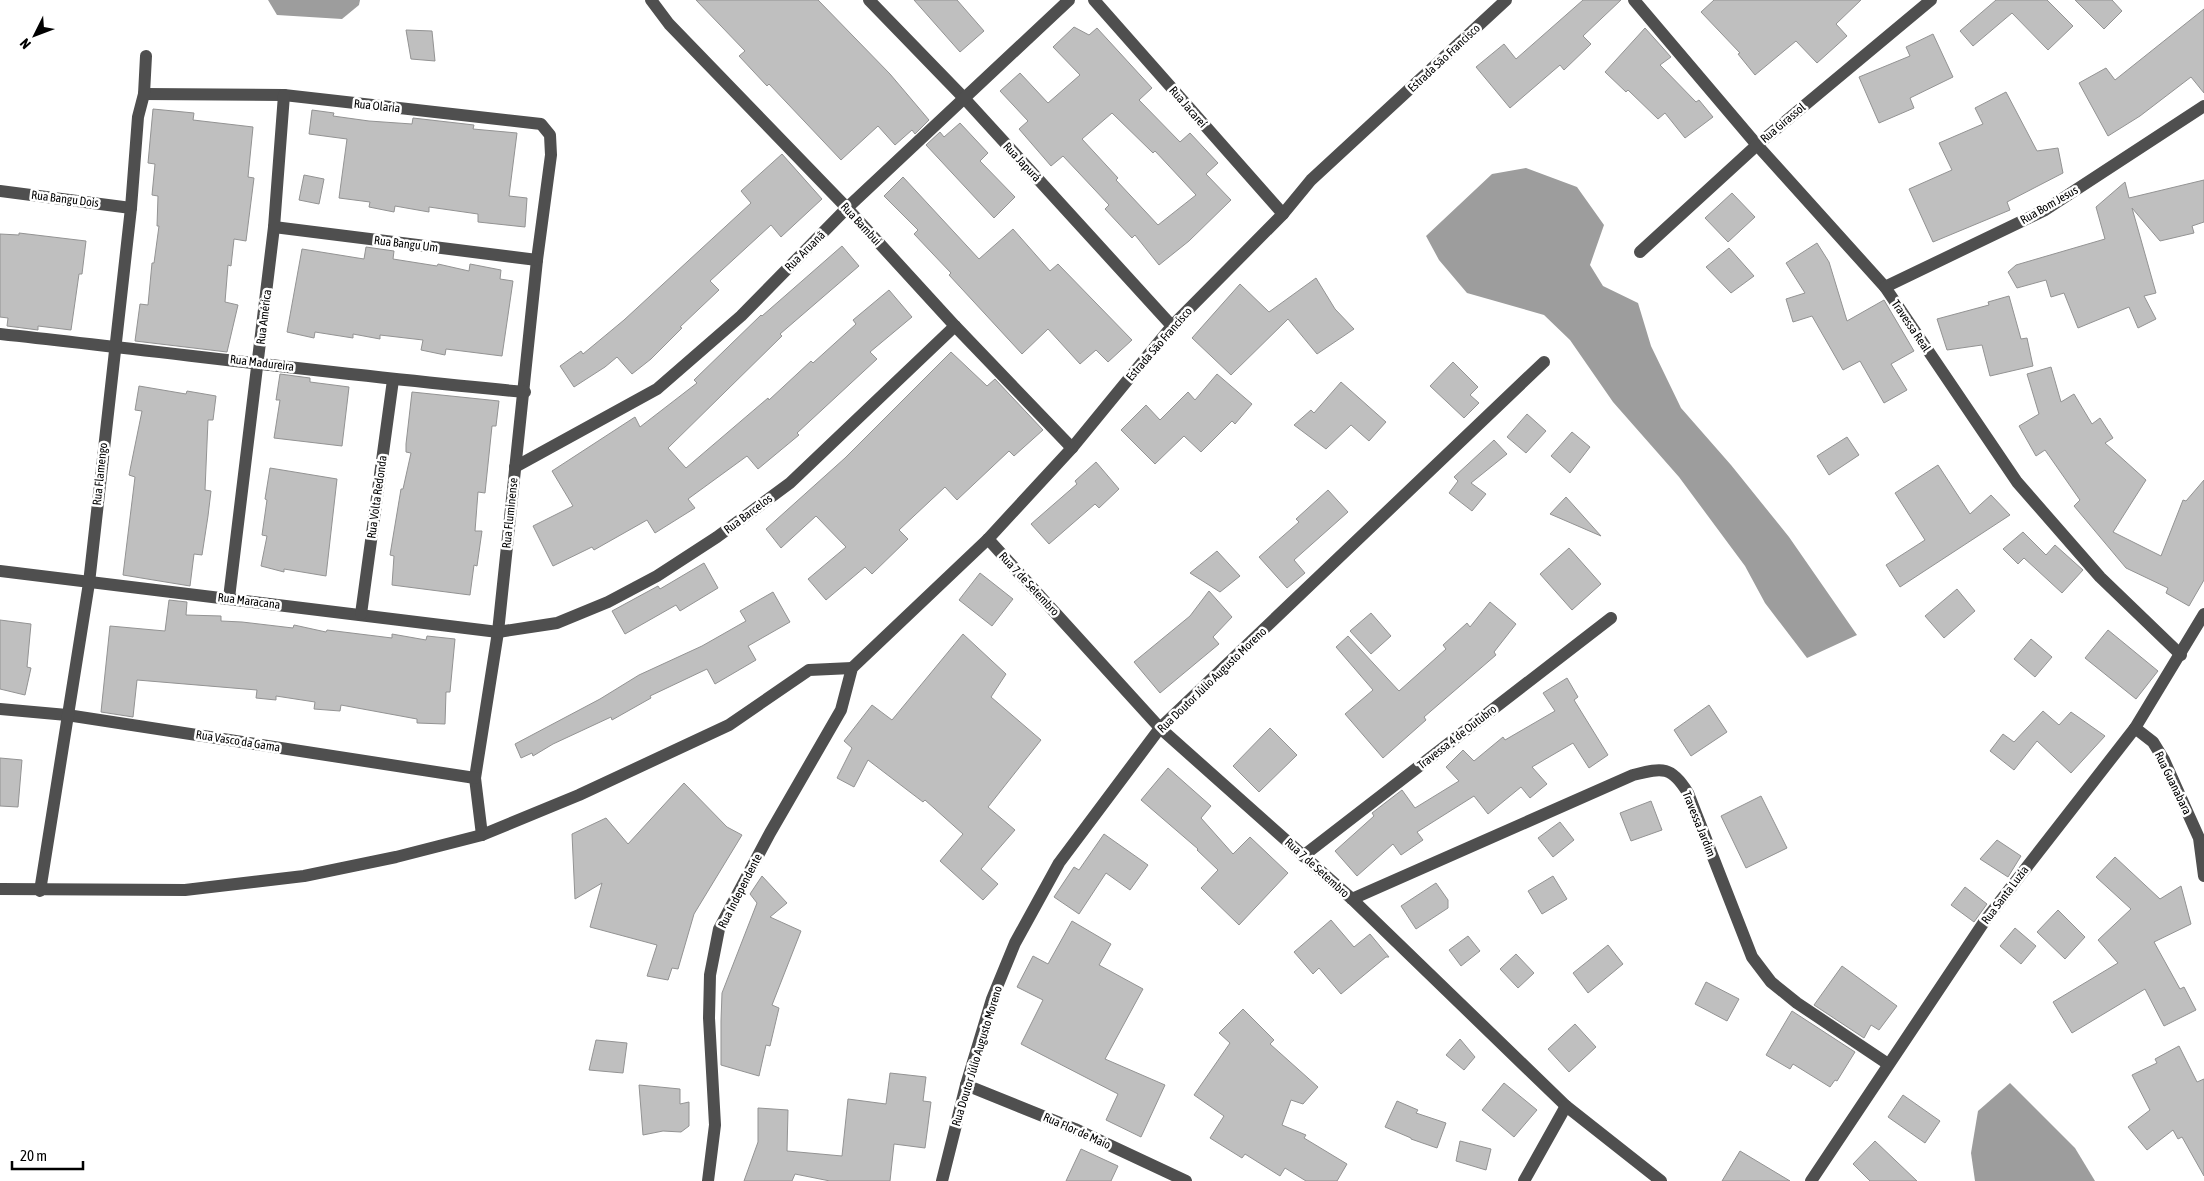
<svg xmlns="http://www.w3.org/2000/svg" width="2204" height="1181" font-family="'Asap Condensed',sans-serif">
<style>
.water{fill:#9d9d9d}
.building{fill:#bfbfbf;stroke:#939393;fill-rule:evenodd}
.lines{fill:none;stroke-linecap:round;stroke-linejoin:round}
.minor{stroke:#4f4f4f;stroke-width:12}
.labels{text-anchor:middle;dominant-baseline:central;stroke-width:5;stroke-linejoin:round;paint-order:stroke}
.street-label{font-size:12px;fill:#000;stroke:#fff}
</style>
<rect width="100%" height="100%" fill="#fff"/>
<g class="water">
<path d="M268,0h92l-1,5 -17,14 -65,-4z"/>
<path d="M1526,168l51,19 27,38 -14,40 13,21 35,17 13,43 30,62 50,57 58,72 68,98 -50,23 -42,-55 -20,-37 -66,-89 -66,-75 -43,-62 -26,-25 -77,-22 -28,-33 -13,-24 66,-62z"/>
<path d="M2010,1083l65,65 20,33h-120l-4,-28 7,-42z"/>
</g>
<g class="building">
<path d="M696,0h122l72,74 39,46 -14,14 -3,-4 -17,15 -17,-19 -37,34 -72,-76 -2,2 -28,-30 6,-5z"/>
<path d="M914,0h43l27,31 -24,21z"/>
<path d="M1583,0h38l-38,36 8,8 -27,26 -4,-5 -50,43 -34,-41 28,-23 12,15z"/>
<path d="M1714,0h147l-25,24 11,12 -30,27 -21,-22 -41,34 -17,-21 2,-1 -39,-41z"/>
<path d="M1996,0h51l26,26 -25,24 -36,-37 -39,33 -13,-15z"/>
<path d="M2075,0h37l10,11 -18,18z"/>
<path d="M2204,9v84l-13,-16 -51,39 -32,20 -29,-53 27,-15 9,12z"/>
<path d="M1074,27l15,8 8,-7 55,60 -13,12 41,42 10,-9 28,30 -12,11 25,26 -42,41 -30,24 -24,-30 -3,3 -27,-29 4,-4 -46,-49 -12,10 -32,-37 9,-8 -28,-30 20,-18 28,30 32,-28 -27,-28zM1112,113l41,40 2,-2 41,44 -38,30 -42,-45 2,-2 -36,-39z"/>
<path d="M1645,28l26,29 -11,8 36,37 3,-2 14,17 -28,21 -20,-25 -7,6 -30,-29 -2,2 -21,-20z"/>
<path d="M406,30l26,1 3,30 -24,-2z"/>
<path d="M1933,34l20,43 -43,21 4,10 -35,15 -20,-46 51,-21 -4,-9z"/>
<path d="M2006,92l31,59 21,-3 5,25 -56,29 3,8 -77,32 -24,-53 43,-19 -13,-27 44,-19 -8,-16z"/>
<path d="M153,109l41,4 -1,7 60,7 -5,50 6,1 -8,63 -12,-2 -3,27 -3,-1 -3,37 13,3 -11,47 -92,-11 5,-37 8,1 4,-42h2l5,-37h-2l1,-30 -6,-1 3,-31 -7,-1z"/>
<path d="M312,110l22,3 -1,3 36,5 43,3 1,-6 61,7 -1,4 44,4 -8,63 18,2 -2,29 -47,-5v-8l-49,-7v5l-34,-6 -1,6 -25,-5 1,-5 -31,-4 8,-59 -38,-5z"/>
<path d="M960,123l28,30 -8,8 35,36 -21,21 -68,-73 14,-13 4,5z"/>
<path d="M782,154l40,45 -41,38 -10,-12 -61,56 9,9 -39,37 2,1 -31,31 -19,15 -15,-17 -12,10 -31,20 -14,-21 21,-15 2,3 41,-34 127,-117 -10,-12z"/>
<path d="M304,175l20,4 -5,25 -20,-4z"/>
<path d="M903,177l76,82 34,-30 37,42 8,-7 74,76 -24,22 -12,-12 -16,14 -32,-35 -26,25 -73,-79 2,-2 -37,-39 4,-4 -34,-34z"/>
<path d="M2204,180v42l-12,4 2,7 -34,8 -28,-33 24,85 -12,3 12,23 -18,9 -9,-21 -51,21 -14,-35 -13,4 -5,-17 -29,8 -9,-16 8,-7 89,-26 -9,-32 29,-25 4,16z"/>
<path d="M1732,193l23,24 -27,25 -23,-24z"/>
<path d="M19,233l67,8 -4,33h-3l-8,56 -33,-4v4l-31,-4 1,-8 -8,-1v-83l19,1z"/>
<path d="M1817,243l12,19 18,59 37,-21 30,51 -23,13 16,26 -23,13 -24,-42 -17,9 -31,-54 -19,6 -7,-23 19,-6 -19,-30z"/>
<path d="M842,246l17,20 -79,68 2,2 -114,112 18,20 82,-70 1,2 42,-39 2,2 43,-39 -3,-4 36,-30 23,27 -42,35 7,7 -80,74 2,2 -41,34 -11,-13 -59,43 7,9 -40,25 -8,-13 -53,30 -2,-3 -39,19 -20,-40 40,-20 -21,-35 83,-54 5,10 57,-44 -3,-3 67,-65 1,1z"/>
<path d="M366,247l28,4 -1,8 44,7 1,-2 31,7 1,-7 31,6 -1,9 13,2 -11,75 -56,-7 -1,6 -24,-5 2,-10 -43,-5v4l-27,-5v4l-38,-6 -1,6 -27,-6 15,-83 62,10z"/>
<path d="M1729,248l25,28 -23,17 -25,-26z"/>
<path d="M1316,278l19,31 19,20 -37,25 -29,-35 -57,56 -39,-37 48,-54 29,28z"/>
<path d="M2009,296l12,43 6,-1 6,28 -43,10 -8,-31 -35,5 -10,-31 52,-14 -1,-3z"/>
<path d="M951,352l36,34 8,-7 48,51 -29,26 -5,-5 -52,49 -12,-13 -46,43 9,9 -36,35 -7,-7 -39,33 -18,-21 38,-32 -30,-31 -35,32 -15,-19 79,-71z"/>
<path d="M1453,362l25,25 -8,8 9,8 -15,15 -34,-32z"/>
<path d="M2051,367l10,35 13,-8 18,30 8,-6 13,20 -8,5 41,37 -33,52 48,24 22,-56 3,1 18,-21v100l-15,26 -23,-13 2,-5 -42,-20 -52,-62 6,-6 -35,-50 -9,6 -17,-30 20,-12 -12,-40z"/>
<path d="M280,374l30,4v4l39,5 -7,59 -68,-8 6,-38h-4z"/>
<path d="M1217,374l35,30 -17,20 -3,-3 -31,31 -17,-16 -29,28 -34,-34 25,-25 14,15 28,-28 7,8z"/>
<path d="M1341,382l45,40 -17,19 -18,-16 -25,24 -32,-24 17,-15 3,3z"/>
<path d="M139,386l47,8 1,-3 29,5 -3,24h-5l-3,70 6,1 -3,25 -6,39 -8,-1 -4,32 -67,-11 12,-98 -6,-2 13,-64 -7,-1z"/>
<path d="M412,392l87,9 -3,25h-4l-7,67 -7,-1 -3,39h7l-5,35 -3,-1 -4,30 -78,-10 2,-29 -4,-1 11,-66h2l8,-36 -5,-1v-8z"/>
<path d="M1527,414l19,17 -20,22 -19,-16z"/>
<path d="M1572,432l18,15 -20,26 -19,-17z"/>
<path d="M1847,437l12,18 -30,20 -12,-19z"/>
<path d="M1494,440l13,14 -36,29 15,11 -14,17 -23,-18 9,-12 -4,-4z"/>
<path d="M1096,462l23,27 -20,19 -4,-4 -46,40 -18,-20 46,-40 -2,-3z"/>
<path d="M1938,465l32,49 21,-19 19,20 -110,72 -14,-22 39,-25 -30,-47z"/>
<path d="M270,468l67,11 -11,97 -42,-7v3l-23,-6 6,-30 -5,-1 5,-35 -2,-1z"/>
<path d="M1328,490l20,22 -54,48 11,13 -18,15 -28,-31 40,-35 -3,-3z"/>
<path d="M1566,497l35,39 -51,-22z"/>
<path d="M2023,532l23,23 9,-10 28,25 -21,23 -38,-35 -6,6 -15,-15z"/>
<path d="M1569,548l32,36 -29,26 -32,-36z"/>
<path d="M1217,551l23,25 -20,16 -30,-19z"/>
<path d="M704,563l14,25 -38,23 -4,-6 -51,29 -13,-23 46,-25 2,3z"/>
<path d="M980,573l33,26 -21,27 -33,-26z"/>
<path d="M1957,589l18,22 -31,27 -19,-22z"/>
<path d="M1209,591l23,26 -19,20 6,7 -59,49 -26,-31 56,-46z"/>
<path d="M773,592l17,30 -42,24 8,14 -41,24 -8,-15 -57,27 1,2 -39,22 -1,-3 -58,27 -20,12 -1,-3 -11,5 -6,-14 85,-45 39,-24 63,-29 44,-25 -6,-10z"/>
<path d="M169,600l18,2 -1,13 35,1v5l21,1 51,6 1,-3 32,7 1,-2 65,8v-4l34,6 1,-4 28,3 -5,53h-4l-1,32 -28,-1v-4l-76,-14 -1,6 -26,-2 1,-7 -39,-6v4l-20,-2 1,-8 -120,-10 -4,37 -32,-5 9,-86 55,5z"/>
<path d="M1490,602l26,22 -22,28 2,3 -72,62 2,3 -43,38 -38,-44 28,-24 -37,-43 12,-11 51,55 47,-42 -3,-4 24,-22 3,4z"/>
<path d="M1371,613l20,23 -20,18 -21,-23z"/>
<path d="M0,620l31,4 -4,43 4,1 -6,27 -25,-6z"/>
<path d="M2108,630l50,41 -22,28 -51,-41z"/>
<path d="M963,634l43,40 -15,23 50,43 -53,67 27,23 -34,39 17,15 -15,16 -43,-39 23,-27 -38,-34 -2,2 -55,-42 -14,27 -17,-9 15,-30 -8,-7 28,-36 20,15z"/>
<path d="M2031,639l21,18 -17,20 -21,-18z"/>
<path d="M1567,678l11,19 -4,3 34,55 -19,13 -16,-25 -41,24 15,17 -17,14 -9,-11 -33,27 -14,-18 -57,36 6,8 -22,15 -8,-11 -36,32 -22,-25 39,-35 -2,-3 30,-23 13,18 44,-27 -13,-14 17,-17 11,11 29,-24 2,3 50,-29 -12,-18z"/>
<path d="M1709,705l18,27 -36,24 -17,-26z"/>
<path d="M2043,711l16,14 12,-13 34,24 -34,37 -34,-32 -23,29 -24,-19 13,-17 11,8z"/>
<path d="M1270,728l27,27 -38,37 -26,-26z"/>
<path d="M0,758l22,2 -4,47 -18,-1z"/>
<path d="M1168,768l43,38 -10,12 32,36 17,-17 38,36 -49,52 -38,-37 17,-18 -21,-20 1,-1 -57,-49z"/>
<path d="M684,783l43,44 15,8 -48,79 -16,55 -6,-1 -4,12 -21,-4 10,-31 -67,-18 12,-44 -27,16 -3,-65 34,-16 22,26z"/>
<path d="M1761,796l26,52 -41,20 -25,-52z"/>
<path d="M1651,801l11,29 -31,11 -11,-28z"/>
<path d="M1560,822l14,18 -21,17 -15,-19z"/>
<path d="M1104,834l44,31 -18,25 -24,-17 -27,41 -25,-17 20,-30 5,3z"/>
<path d="M1997,840l24,16 -13,21 -28,-18z"/>
<path d="M2115,857l45,42 21,-13 10,38 -37,18 26,47 4,-2 12,23 -32,16 -19,-37 -73,44 -19,-31 65,-39 -20,-23 33,-31 -35,-32z"/>
<path d="M762,876l25,27 -17,14 31,14 -29,74 7,3 -9,38 -4,-1 -7,31 -38,-11v-44l1,-28 35,-90 -7,-9z"/>
<path d="M1553,876l14,23 -25,15 -14,-23z"/>
<path d="M1436,883l12,17v8l-32,21 -15,-23z"/>
<path d="M1965,887l22,17 -13,18 -23,-17z"/>
<path d="M2058,910l27,27 -20,22 -28,-27z"/>
<path d="M1331,920l23,27 16,-13 19,23h-3l-45,37 -22,-26 -6,6 -19,-22z"/>
<path d="M1072,921l39,23 -12,21 44,24 -38,70 60,26 -24,52 -35,-17 12,-26 -97,-50 22,-44 -26,-13 16,-31 15,8z"/>
<path d="M2015,928l21,18 -15,18 -21,-18z"/>
<path d="M1468,936l12,15 -19,15 -12,-16z"/>
<path d="M1608,945l15,19 -35,29 -15,-20z"/>
<path d="M1516,954l18,19 -16,15 -18,-19z"/>
<path d="M1842,966l55,40 -18,24 -8,-5 -7,13 -50,-33z"/>
<path d="M1706,982l33,17 -12,22 -32,-17z"/>
<path d="M1243,1009l31,31 -4,4 48,43 -15,17 -12,-4 -9,25 24,10 -2,3 43,26 -10,17h-31l-21,-13 -5,8 -35,-22 -3,4 -32,-20 14,-22 -30,-21 36,-52 -11,-10z"/>
<path d="M1792,1011l63,41 -18,29 -2,-1 -5,7 -37,-23 -3,5 -24,-14z"/>
<path d="M1575,1024l21,23 -27,25 -21,-23z"/>
<path d="M1460,1039l15,18 -11,13 -18,-15z"/>
<path d="M596,1040l31,3 -4,30 -34,-3z"/>
<path d="M2179,1046l18,36 7,-3v97l-22,-39 -4,2 -5,-9 -26,20 -19,-23 22,-17 -18,-35 25,-12 -2,-4z"/>
<path d="M890,1073l36,4 -3,24 8,1 -6,46 -31,-4 -4,37h-60l-35,-7 -3,7h-48l14,-39v-34l30,2 -1,41 55,5 6,-57 38,5z"/>
<path d="M1504,1083l33,27 -23,27 -32,-27z"/>
<path d="M639,1085l41,4v15l9,-2v24l-8,6 -18,-1 -20,4z"/>
<path d="M1903,1095l37,26 -15,22 -37,-26z"/>
<path d="M1397,1101l21,9 -2,3 30,10 -9,25 -26,-9v-1l-26,-11z"/>
<path d="M1460,1141l31,8 -5,21 -30,-9z"/>
<path d="M1875,1141l42,40h-47l-17,-17z"/>
<path d="M1081,1149l37,17 -7,15h-45z"/>
<path d="M1740,1151l50,30h-68z"/>
</g>
<g class="lines">
<g class="minor">
<path d="M651,0l18,24 178,184 108,118 117,122"/>
<path d="M869,0l95,98 208,228"/>
<path d="M1094,0l189,214"/>
<path d="M1634,0l123,145 128,142 132,195 83,95 81,78"/>
<path d="M144,94l140,1 257,29 9,11 1,20 -14,105 -39,372 -23,146 7,57"/>
<path d="M0,191l131,17"/>
<path d="M274,227l263,33"/>
<path d="M1640,252l117,-107 174,-145"/>
<path d="M1885,287l160,-77 159,-104"/>
<path d="M0,334c175,19 349,42 525,58"/>
<path d="M515,467l142,-78 84,-73 106,-108 222,-208"/>
<path d="M988,539l172,189 192,171 214,207 95,75"/>
<path d="M0,571l498,61 59,-9 51,-21 49,-26 60,-39 73,-54 165,-157"/>
<path d="M229,598l45,-371 10,-132"/>
<path d="M361,614l32,-234"/>
<path d="M0,709l67,6 408,63"/>
<path d="M2135,728l18,14 11,18 35,78 5,38"/>
<path d="M1303,856l308,-238"/>
<path d="M0,889l185,1 119,-14 92,-19 86,-22 97,-40 150,-70 80,-55 43,-2"/>
<path d="M40,891l49,-308 42,-375 7,-91 6,-23 2,-38"/>
<path d="M1352,899l281,-124c29,-7 38,-10 55,18l64,164 19,25 26,21 91,61"/>
<path d="M966,1085l109,44 111,52"/>
<path d="M708,1181l7,-56 -6,-107 1,-43 9,-46 51,-96 71,-123 11,-42 136,-129 84,-91 100,-122 111,-112 28,-34 195,-180"/>
<path d="M942,1181l24,-96 26,-86 23,-56 44,-80 101,-135 384,-366"/>
<path d="M1524,1181l42,-75"/>
<path d="M1811,1181l173,-259 151,-194 69,-114"/>
</g>
</g>
<g class="labels">
<g class="street-label">
<text transform="translate(1444 58) rotate(-43)">Estrada São Francisco</text>
<text transform="translate(377 106) rotate(6)">Rua Olaria</text>
<text transform="translate(1188 107) rotate(49)">Rua Jacareí</text>
<text transform="translate(1783 123) rotate(-40)">Rua Girassol</text>
<text transform="translate(1022 162) rotate(47)">Rua Japurá</text>
<text transform="translate(65 199) rotate(7)">Rua Bangu Dois</text>
<text transform="translate(2049 205) rotate(-30)">Rua Bom Jesus</text>
<text transform="translate(861 224) rotate(47)">Rua Bambui</text>
<text transform="translate(406 244) rotate(7)">Rua Bangu Um</text>
<text transform="translate(805 251) rotate(-45)">Rua Aruanã</text>
<text transform="translate(264 317) rotate(-83)">Rua América</text>
<text transform="translate(1911 326) rotate(56)">Travessa Real</text>
<text transform="translate(1159 344) rotate(-49)">Estrada São Francisco</text>
<text transform="translate(262 363) rotate(7)">Rua Madureira</text>
<text transform="translate(100 474) rotate(-84)">Rua Flamengo</text>
<text transform="translate(377 497) rotate(-82)">Rua Volta Redonda</text>
<text transform="translate(510 513) rotate(-84)">Rua Fluminense</text>
<text transform="translate(748 514) rotate(-37)">Rua Barcelos</text>
<text transform="translate(1029 584) rotate(47)">Rua 7 de Setembro</text>
<text transform="translate(249 601) rotate(7)">Rua Maracana</text>
<text transform="translate(1212 680) rotate(-44)">Rua Doutor Júlio Augusto Moreno</text>
<text transform="translate(1457 737) rotate(-38)">Travessa 4 de Outubro</text>
<text transform="translate(238 741) rotate(9)">Rua Vasco da Gama</text>
<text transform="translate(2173 783) rotate(64)">Rua Guanabara</text>
<text transform="translate(1699 824) rotate(68)">Travessa Jardim</text>
<text transform="translate(1317 868) rotate(42)">Rua 7 de Setembro</text>
<text transform="translate(740 891) rotate(-63)">Rua Independente</text>
<text transform="translate(2005 895) rotate(-53)">Rua Santa Luzia</text>
<text transform="translate(977 1056) rotate(-73)">Rua Doutor Júlio Augusto Moreno</text>
<text transform="translate(1077 1131) rotate(24)">Rua Flor de Maio</text>
</g>
</g>
<g transform="translate(35 35) rotate(228)" stroke="#ffffff" stroke-width="4" paint-order="stroke">
<path d="M0-4L9 19L0 12L-9 19Z" fill="#000000"/>
<text y="-8" font-size="14" font-weight="bold" text-anchor="middle" fill="#000000">N</text>
</g>
<path d="M12 1161v8h71v-8" fill="none" stroke="#000000" stroke-width="2.5"/>
<text x="20" y="1161" font-size="15" fill="#000000" stroke="#ffffff" stroke-width="4" paint-order="stroke">20 m</text>
</svg>
